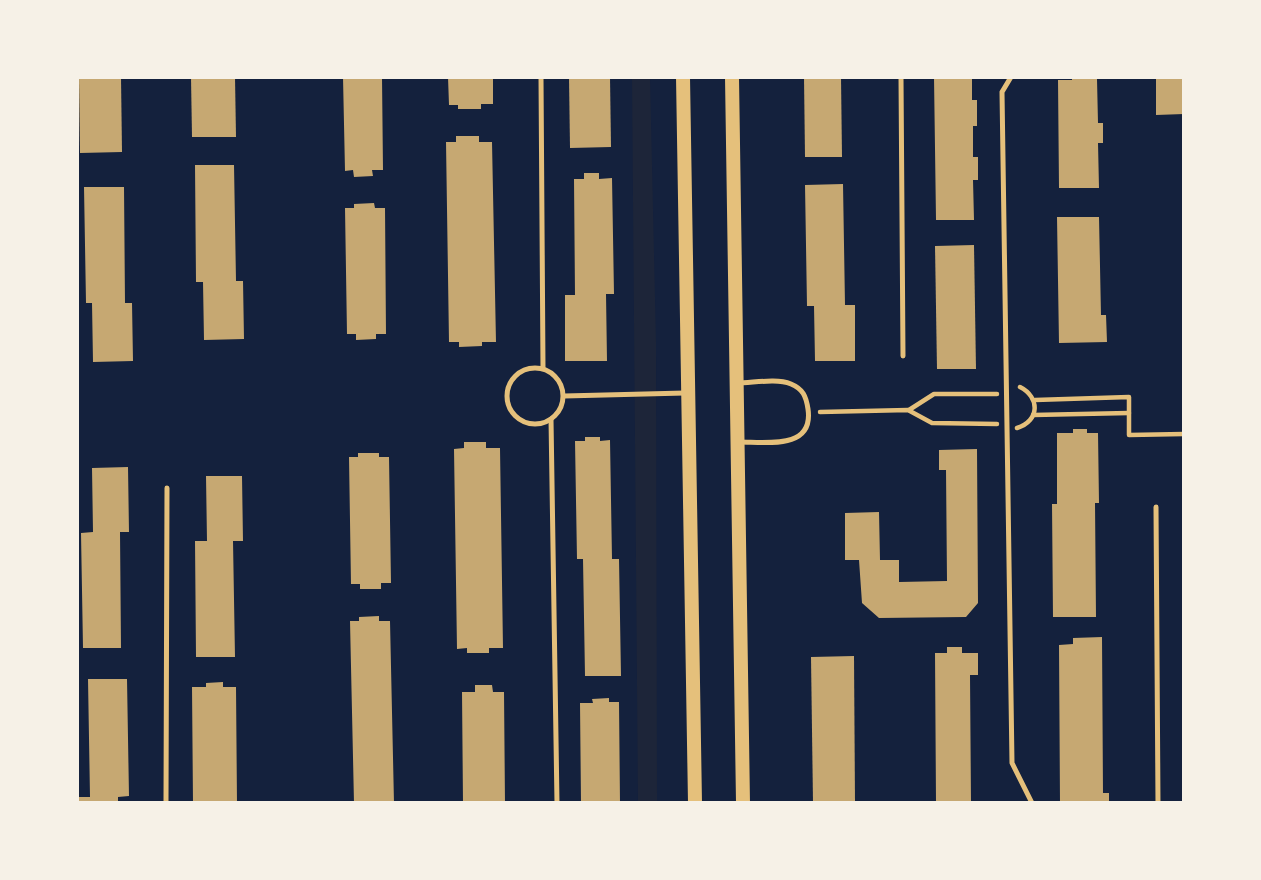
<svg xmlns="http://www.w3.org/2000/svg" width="1261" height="880" font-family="Spectral,serif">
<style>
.green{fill:#1d2539}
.building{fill:#c6a872}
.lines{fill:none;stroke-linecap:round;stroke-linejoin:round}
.path{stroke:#e5c07b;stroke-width:4.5}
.service{stroke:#e5c07b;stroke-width:5}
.secondary{stroke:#e5c07b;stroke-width:14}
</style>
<rect width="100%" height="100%" fill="#14213d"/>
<path class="green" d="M632,77h18l6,265 1,461h-19z"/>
<g class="building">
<path d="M79,77h42l1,75 -42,1z"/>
<path d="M191,77h44l1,60h-44z"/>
<path d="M343,77h39l1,93h-11l1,6 -19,1 -1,-7 -8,1z"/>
<path d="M448,77h45v27h-12v5h-23v-4h-9z"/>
<path d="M569,77h41l1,70 -41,1z"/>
<path d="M804,77h37l1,80h-37z"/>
<path d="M934,77h38v23h5v26h-4v31h5v23h-5l1,40h-38z"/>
<path d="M1072,77l25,2 1,44h5v20h-5l1,45h-40l-1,-108h14z"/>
<path d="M1156,77h28v37l-28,1z"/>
<path d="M456,136h23v6h13l4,200h-14v4l-23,1v-5h-10l-3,-200h10z"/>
<path d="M195,165h39l2,116h7l1,58 -40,1 -1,-58h-7z"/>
<path d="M584,173h15v6l13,-1 2,116h-8l1,67h-42v-66h10l-1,-116h10z"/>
<path d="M843,184l2,121h10v56h-40l-1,-55h-7l-2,-121z"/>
<path d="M84,187h40l1,116h7l1,58 -40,1 -1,-59h-6z"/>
<path d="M374,203l1,5h10l1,126h-10v5l-20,1v-6h-9l-2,-126h9v-4z"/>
<path d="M1057,217h42l2,98h5l1,27 -48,1z"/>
<path d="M974,245l2,124h-39l-2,-123z"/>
<path d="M1073,429h14v4h11l1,70h-4l1,114h-43l-1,-113h5v-71h16z"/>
<path d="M585,437h15v4l10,-1 2,119h7l2,117h-36l-2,-117h-6l-2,-118h10z"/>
<path d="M464,442h22v6h14l3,200h-14v5h-22v-5l-10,1 -3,-200 10,-1z"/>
<path d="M977,449l1,154 -12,14 -87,1 -17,-15 -3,-43h-14v-47l34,-1 1,48h19v22l48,-1 -1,-111h-7v-20z"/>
<path d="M358,453h21v4h10l2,126h-10v6h-21v-5h-9l-2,-127h9z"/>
<path d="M128,467l1,65h-9l1,116h-38l-2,-115 12,-1 -1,-64z"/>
<path d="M206,476h36l1,65h-10l2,116h-39l-1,-116h12z"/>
<path d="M379,616v5h11l4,182h-40l-4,-182h9v-4z"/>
<path d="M1102,637l1,156h6v10h-49l-1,-158 14,-1v-6z"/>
<path d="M947,647h15v6h16v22h-8l1,128h-35l-1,-150h12z"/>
<path d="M854,656l1,147h-42l-2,-146z"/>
<path d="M88,679h39l2,117 -11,1v6h-39v-6h11z"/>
<path d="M223,682v5h13l1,116h-44l-1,-116h14v-4z"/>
<path d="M475,685h17l1,7h11l1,111h-42l-1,-111h13z"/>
<path d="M609,698v4h10l1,101h-39l-1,-100h13l-1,-4z"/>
</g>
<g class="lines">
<g class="path">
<path d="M1035,400l94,-3v38l55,-1"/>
<path d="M909,410l25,-16h63"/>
<path d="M820,412l88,-2 24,13 65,1"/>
<path d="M1033,415l96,-2"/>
<path d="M1017,428c23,-7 23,-31 3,-41"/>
</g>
<g class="service">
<path d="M541,77l2,291"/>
<path d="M901,77l2,279"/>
<path d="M1011,77l-9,15 10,671 20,40"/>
<circle cx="535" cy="396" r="28"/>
<path d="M737,383c16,0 39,-5 54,1 12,5 15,12 17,25 6,41 -42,33 -69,33"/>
<path d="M564,396l121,-3"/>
<path d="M551,419l6,384"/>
<path d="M1156,507l2,296"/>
<path d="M166,803l1,-315"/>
</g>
<g class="secondary">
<path d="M683,77l12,726"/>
<path d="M732,77l11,726"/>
</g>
</g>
<rect width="1261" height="880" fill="none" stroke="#f6f1e7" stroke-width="158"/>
</svg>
